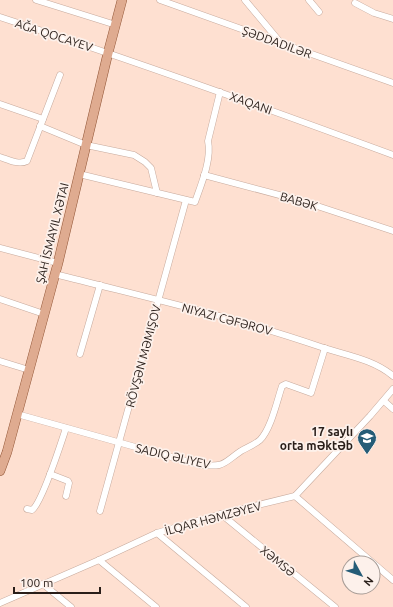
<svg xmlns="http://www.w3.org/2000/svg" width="393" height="607" font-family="Ubuntu,sans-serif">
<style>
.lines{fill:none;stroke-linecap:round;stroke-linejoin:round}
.minor-casing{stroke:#c7aa9d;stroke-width:7}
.primary-casing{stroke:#915536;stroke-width:10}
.minor{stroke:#fff;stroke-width:6}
.primary{stroke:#dfab90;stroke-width:9}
.labels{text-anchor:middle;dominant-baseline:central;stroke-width:3.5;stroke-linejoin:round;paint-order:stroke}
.street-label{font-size:12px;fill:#291e19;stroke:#fdf1eb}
.poi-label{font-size:12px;font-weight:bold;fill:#291e19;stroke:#fdf1eb;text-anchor:end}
</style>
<rect width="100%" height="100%" fill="#fee0d1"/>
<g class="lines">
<g class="minor-casing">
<g id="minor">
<path d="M36,0l80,25"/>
<path d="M160,0l233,83"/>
<path d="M245,0l35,42"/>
<path d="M309,0l10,12"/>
<path d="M355,3l19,10 19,6"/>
<path d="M0,17c132,43 263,90 393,138"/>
<path d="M0,104l43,15"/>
<path d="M40,126l46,19 48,10 11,7 6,6 6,25"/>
<path d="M0,157c9,3 19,8 27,4l33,-86"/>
<path d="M79,174l116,28c6,-17 17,-43 13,-61l12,-49"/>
<path d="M204,175l98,26 91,30"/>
<path d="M0,248l58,15"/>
<path d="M55,274c89,23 179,43 266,73 24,8 52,12 72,29"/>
<path d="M0,299l44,15"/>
<path d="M80,354l20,-69"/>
<path d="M0,361l29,9"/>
<path d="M384,401l9,8"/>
<path d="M17,414l183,51c26,2 22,-1 41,-14 7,-4 13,-6 19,-11 11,-11 17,-39 22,-54l4,-2 25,9 14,-45"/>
<path d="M50,474l18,7 1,2 -3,13"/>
<path d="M295,496l98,84"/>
<path d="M27,509l5,1c10,-7 29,-67 34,-82"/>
<path d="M100,511l86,-311"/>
<path d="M221,514l114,93"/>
<path d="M157,533l89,74"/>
<path d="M99,560l57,47"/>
<path d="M43,584l28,23"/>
<path d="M0,603l99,-43 58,-27 64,-19 74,-18 75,-80 23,-27"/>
</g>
</g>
<g class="primary-casing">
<path id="primary" d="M0,471l7,-19 51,-189 50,-210 14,-53"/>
</g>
<use href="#minor" class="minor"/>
<use href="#primary" class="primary"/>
</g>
<defs>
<g id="school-pin" transform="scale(1)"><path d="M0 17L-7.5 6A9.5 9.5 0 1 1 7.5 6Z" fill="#255c77" stroke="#fdf1eb"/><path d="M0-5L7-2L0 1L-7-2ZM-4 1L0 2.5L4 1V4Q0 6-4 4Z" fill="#fff"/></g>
</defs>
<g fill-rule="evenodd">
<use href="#school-pin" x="367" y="438"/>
</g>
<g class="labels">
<g class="street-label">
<text transform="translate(54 35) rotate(18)">AĞA QOCAYEV</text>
<text transform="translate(277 42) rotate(20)">ŞƏDDADILƏR</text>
<text transform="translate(251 103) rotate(20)">XAQANI</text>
<text transform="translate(299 201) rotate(16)">BABƏK</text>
<text transform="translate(52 233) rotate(-76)">ŞAH İSMAYIL XƏTAI</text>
<text transform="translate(227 319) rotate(15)">NIYAZI CƏFƏROV</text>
<text transform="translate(143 356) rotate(-75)">RÖVŞƏN MƏMIŞOV</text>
<text transform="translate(173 456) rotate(13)">SADIQ ƏLIYEV</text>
<text transform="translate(213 518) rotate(-15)">İLQAR HƏMZƏYEV</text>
<text transform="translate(278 561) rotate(39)">XƏMSƏ</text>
</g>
<g class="poi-label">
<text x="353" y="431">17 saylı<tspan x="353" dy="14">orta məktəb</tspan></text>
</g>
</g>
<g transform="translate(361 575) rotate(130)"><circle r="19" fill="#fdf1eb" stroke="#a89d97"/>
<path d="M0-3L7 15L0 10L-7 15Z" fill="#255c77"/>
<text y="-6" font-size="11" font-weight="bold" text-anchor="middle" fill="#291e19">N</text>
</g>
<path d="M14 587v6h86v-6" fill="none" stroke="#291e19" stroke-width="2"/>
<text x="20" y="587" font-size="12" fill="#291e19" stroke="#fdf1eb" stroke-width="3" paint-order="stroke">100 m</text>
</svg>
